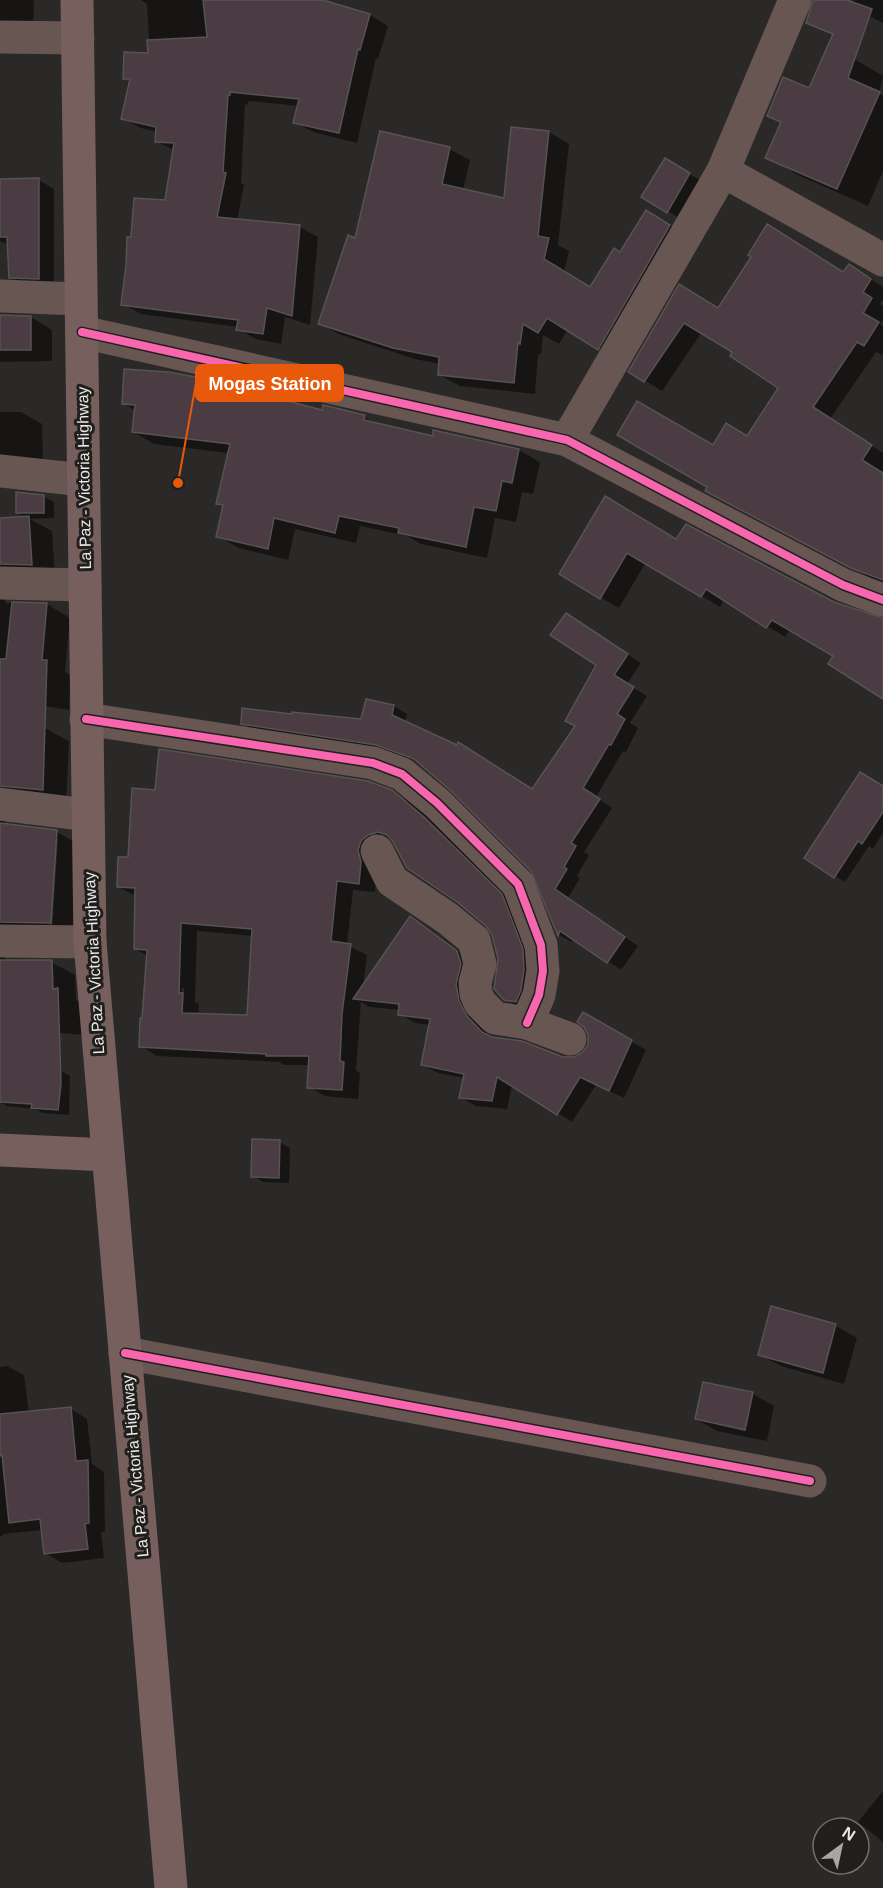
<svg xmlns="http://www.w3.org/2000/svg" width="883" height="1888" font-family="Arial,sans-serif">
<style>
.shadow{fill:#0007;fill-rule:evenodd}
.building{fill:#4b3b42;stroke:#555453;stroke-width:1.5;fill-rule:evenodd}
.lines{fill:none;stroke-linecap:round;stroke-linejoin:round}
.street{stroke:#685653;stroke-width:33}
.secondary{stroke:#765f5d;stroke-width:33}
.cycleway-casing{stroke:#211f1c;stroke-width:11}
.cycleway{stroke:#f766af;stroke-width:8}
.labels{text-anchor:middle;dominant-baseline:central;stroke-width:6;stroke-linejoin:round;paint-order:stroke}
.street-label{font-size:16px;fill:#eae9e7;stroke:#211f1c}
.leader{fill:none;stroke:#e8590c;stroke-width:2}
.callout-dot{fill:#e8590c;stroke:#211f1c;stroke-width:2}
.callout{fill:#e8590c;stroke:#e8590c;stroke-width:2}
.callout-label{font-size:18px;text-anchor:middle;font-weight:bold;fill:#fff}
</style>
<rect width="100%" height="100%" fill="#2a2927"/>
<g class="shadow">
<path d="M0,0h34l-1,30h-33z"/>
<path d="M141,0h177l52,15 18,11 -10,33 -2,-1 -19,85 -44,-11 -18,-10 4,-16 -51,-5v4l-3,-1 -4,79 3,2 -7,35 63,7 18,10 -8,88 -25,-8 -4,27 -25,-5 -18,-10v-2l-97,-13 -18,-10 10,-66 33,-36 9,-51 -19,-10 1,-9 -16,-4 -18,-10 8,-36 -6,-4 25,-23 -3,-51z"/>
<path d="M854,0h29v23l-32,-16z"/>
<path d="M854,59l29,17 -4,17 4,3v75l-15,35 -70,-31 -31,-18 15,-34 -14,-8 42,-25z"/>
<path d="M513,129l36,3 20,12 -11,101 11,6 -5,21 27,17 29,-35 47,-31 23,15 -71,122 -51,-31 -9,15 -16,-9 -2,19h-3l-3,40 -75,-8 -21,-11 1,-11 -25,-5 -74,-24 -21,-11 36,-84 93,-91 21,11 -7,30 43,10z"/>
<path d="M665,160l35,20 -22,37 -35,-20z"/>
<path d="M0,180h39l15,9v98l-28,-1 -15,-9 -2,-32 -9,-4z"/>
<path d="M844,274l23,3 16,10v12l-3,5 3,2v14l-3,4 3,2v29l-7,-3 -46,67 53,34v129l-12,-4 -146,-77 -11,-54 34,-9 32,-51 -46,-35 -32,-20 -40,59 -18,-11 36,-94 39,24z"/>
<path d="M0,316l31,1 21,13v31l-52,1z"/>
<path d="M211,382l21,12 -1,4 133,19 14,8 56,13 85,12 21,12 -7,32 -11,-2 -6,30 -21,-4 -8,40 -66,-14 -14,-8 -47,-10 -4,17 -61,-14 -7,31 -49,-12 -21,-12 6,-29 -7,-4 12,-50 -75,-9 -21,-12 3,-21 -13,-8z"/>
<path d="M0,412h21l21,12 1,35 -43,1z"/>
<path d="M43,496l11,6v16l-24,1 22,12 3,47 -51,19 2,6 41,1 23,14 -5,54 5,3 -1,35 -69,-11v-180l26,-1 -8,-5z"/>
<path d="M605,498l72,43 159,63 47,16v77l-48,-41 -45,-27 -5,8 -61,-38 -4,8 -74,-45 -27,46 -18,-10z"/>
<path d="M579,623l62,40 -14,21 20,12 -17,27 8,5 -12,24 -3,-1 -27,46 16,11 -28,44 5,3 -12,21 3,2 -12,20 70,48 -17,24 -47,-32 -2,4 -13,-7 -26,-65 -82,-81 -30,-26 -30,-11 -135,-21 -14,-8 51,-7 69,4 32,-14 13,8 -2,8 128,68 44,-64 21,-62z"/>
<path d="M0,728h45l24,13 -3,62 -62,13 2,9 51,7 23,13 -7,90 -69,20 2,6 45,1 24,13 1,25 5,3 1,32 -82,-8zM55,839h3l-6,91h-3z"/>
<path d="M883,787v46l-10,16 -4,-3 -24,36 -10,-6z"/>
<path d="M156,791l236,1 17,10 32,26 77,77 20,54 -16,50 -17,-10 -5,-40 -6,-24 -7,-10 -93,-84 -9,2 -8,29 -2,20 -22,-2 -6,55 20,10 -4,32 47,-69 62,43 10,66 12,11 69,20 11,1 9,-5 6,-9 1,-10 -7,-21 63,36 -22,48 -28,-13 -24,37 -60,-37 -5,24 -31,-3 -15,-8 3,-20 -26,-5 -15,-8 7,-40 -15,-2 -15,-9v-4l-31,-3 -8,-5 -5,68 4,3 -2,26 -33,-3 -16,-9 1,-22h-26l-5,-3 -122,-6 -16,-10 7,-90 -13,-7 1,-53 -18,-9zM197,931l56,5 -5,80 -50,-1 1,-11 -4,-2zM182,988h2l-2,33 -3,-1z"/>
<path d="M0,1067l60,3 10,6 -1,39 -26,-2 -8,-4 -28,-3 -7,-4z"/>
<path d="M279,1142l11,6 -1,35 -26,-1 -10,-6z"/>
<path d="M772,1308l64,18 21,12 -13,46 -63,-18 -22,-12z"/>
<path d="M7,1366l17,9 5,38 42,-4 16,10 5,45 12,8 1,60h-4l3,26 -42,5 -17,-10 -2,-23 -40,4v2h-3v-169z"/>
<path d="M704,1384l49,10 21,12 -7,35 -50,-10 -21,-12z"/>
<path d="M883,1791v51l-25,-20z"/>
</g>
<g class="building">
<path d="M203,0h120l47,14 -10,36 -2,-1 -19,84 -46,-10 6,-24 -69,-7v3h-2l-5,77 3,1 -9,44 83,8 -8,91 -25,-8 -4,26 -27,-4 2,-10 -117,-15 5,-40 1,-28h4l3,-39 31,2 9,-57 -19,-1 1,-15 -35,-8 9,-40h-7l1,-27 24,1 -1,-13 60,-3z"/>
<path d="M813,0h34l25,9 -24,69 32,14 -43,97 -72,-31 16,-36 -14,-6 16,-39 26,11 24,-54 -27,-11z"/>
<path d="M511,127l38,4 -11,105 11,2 -5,21 46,28 24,-39 6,4 26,-42 24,15 -72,125 -51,-32 -9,15 -15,-9 -3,20 -2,-1 -4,40 -76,-8 1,-18 -46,-9 -75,-24 30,-89 7,3 25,-107 70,16 -8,37 62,14z"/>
<path d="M665,158l25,15 -23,40 -26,-16z"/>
<path d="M39,178v101l-30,-1 -2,-41h-7v-58z"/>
<path d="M767,224l76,48 6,-8 22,15 -8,13 9,6 -9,15 16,9 -15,24 -7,-4 -44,65 59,38 -10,15 21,13v107l-32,-12 -146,-77 2,-4 -90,-52 20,-34 76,44 13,-22 21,13 31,-48 -48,-32 2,-4 -48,-29 -40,59 -16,-10 51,-88 39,24 33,-51 -3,-2z"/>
<path d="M0,315l31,1v34h-31z"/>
<path d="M124,369l45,3 43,8 -2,14 57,7 1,-5 54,14 1,-5 42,10 -1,5 69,16v-6l86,19 -7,34 -10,-2 -6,30 -22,-4 -8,40 -68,-14 1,-5 -60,-12 -4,17 -61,-15 -6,31 -52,-12 7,-32 -7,-1 14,-60 -98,-12 3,-27 -13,-1z"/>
<path d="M16,492l28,3v18h-28z"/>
<path d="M605,496l71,43 10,-15 148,78 49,16v81l-55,-35 5,-8 -61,-36 -6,8 -60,-39 -5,8 -74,-44 -27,46 -41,-25z"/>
<path d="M29,516l3,49 -32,-1v-46z"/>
<path d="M12,602l35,1 -5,57h5l-4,130 -43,-4v-127h6z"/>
<path d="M566,613l62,41 -14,21 20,12 -17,27 8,5 -14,26 -2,-1 -26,44 17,11 -29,44 5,3 -12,21 3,2 -12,20 70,48 -18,26 -47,-32 -2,5 -27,-65 -81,-81 -36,-31 -38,-14 -135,-21 1,-16 50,6v-2l69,7 5,-20 28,6 -2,10 65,30 1,-3 74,47 43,-63 -10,-5 31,-56 -46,-30z"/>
<path d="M159,749l209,32 24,9 32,27 78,77 21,55 1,21 -3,20 -5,12 -12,-2 -10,-11 4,-30 -6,-24 -6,-9 -29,-24 -50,-34 -14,-26 -6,-7 -9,-3 -10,3 -7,6 -3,9 3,12 -2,22 -22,-3 -6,60 20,3 -9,70 -2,47 4,1 -2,28 -35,-2 2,-32h-43v-2l-127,-7 1,-29h2l5,-68 -13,-1 1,-61 -18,-1 1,-30h10l4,-69 23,2zM181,923l71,6 -5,86 -65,-2 1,-20h-4z"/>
<path d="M860,772l23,14v26l-21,32 -4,-3 -24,37 -30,-20z"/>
<path d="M0,823l57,7 -6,93 -51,-1z"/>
<path d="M410,916l47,35 4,13 -5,20 3,17 8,15 15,16 10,5 30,4 41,16h11l8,-4 6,-8v-10l-4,-8 -7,-5 6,-10 49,28 -23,51 -29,-14 -23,38 -60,-38 -5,24 -33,-3 5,-24 -43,-9 9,-46 -32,-4 1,-11 -46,-5z"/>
<path d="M0,960h52l1,29 5,-1 3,96 -3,26 -27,-2 1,-4 -32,-2z"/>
<path d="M252,1139l28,1 -1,38 -28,-1z"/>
<path d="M771,1306l65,18 -13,49 -65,-18z"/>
<path d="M703,1382l50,10 -8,38 -50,-11z"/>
<path d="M71,1407l5,54 12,-1 1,63 -4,1 3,25 -44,5 -4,-35 -31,4 -7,-68 -2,1v-42z"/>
</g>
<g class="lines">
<g class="street">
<path d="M0,37l78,1"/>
<path d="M723,171l72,-171"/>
<path d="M0,296l81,3"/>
<path d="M82,332l485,108 276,145 40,15"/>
<path d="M567,440l156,-269 160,89"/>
<path d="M0,471l83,9"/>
<path d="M0,583l85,2"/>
<path d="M86,719l287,44 29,11 35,29 81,81 23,61 2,26 -4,24 -12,28"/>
<path d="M0,804l88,11"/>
<path d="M377,851l15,30 55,37 27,22 6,24 -5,19 1,11 4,9 15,15 32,5 43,16"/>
<path d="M0,941l90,1"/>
<path d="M125,1353l685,128"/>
</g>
<g class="secondary">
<path d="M77,0l13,942 81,946"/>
<path d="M0,1150l108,5"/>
</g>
<g class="cycleway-casing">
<g id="cycleway">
<path d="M82,332l485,108 276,145 40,15"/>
<path d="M86,719l287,44 29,11 35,29 81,81 23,61 2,26 -4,24 -12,28"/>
<path d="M125,1353l685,128"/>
</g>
</g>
<use href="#cycleway" class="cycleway"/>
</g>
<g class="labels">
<g class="street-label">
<text transform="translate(84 478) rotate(-91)">La Paz - Victoria Highway</text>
<text transform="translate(94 963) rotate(-93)">La Paz - Victoria Highway</text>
<text transform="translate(135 1466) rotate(-95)">La Paz - Victoria Highway</text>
</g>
</g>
<path class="leader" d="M178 483L196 383"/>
<circle class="callout-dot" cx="178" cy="483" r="6"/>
<rect class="callout" x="196" y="365" width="147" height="36" rx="6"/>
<g class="callout-label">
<text x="270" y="390">Mogas Station</text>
</g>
<g transform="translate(841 1846) rotate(33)"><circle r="28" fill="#211f1c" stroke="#71706d" stroke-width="1.5"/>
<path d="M0-4.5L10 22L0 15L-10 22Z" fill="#a7a6a4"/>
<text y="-9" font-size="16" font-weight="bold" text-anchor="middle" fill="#eae9e7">N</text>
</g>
</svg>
